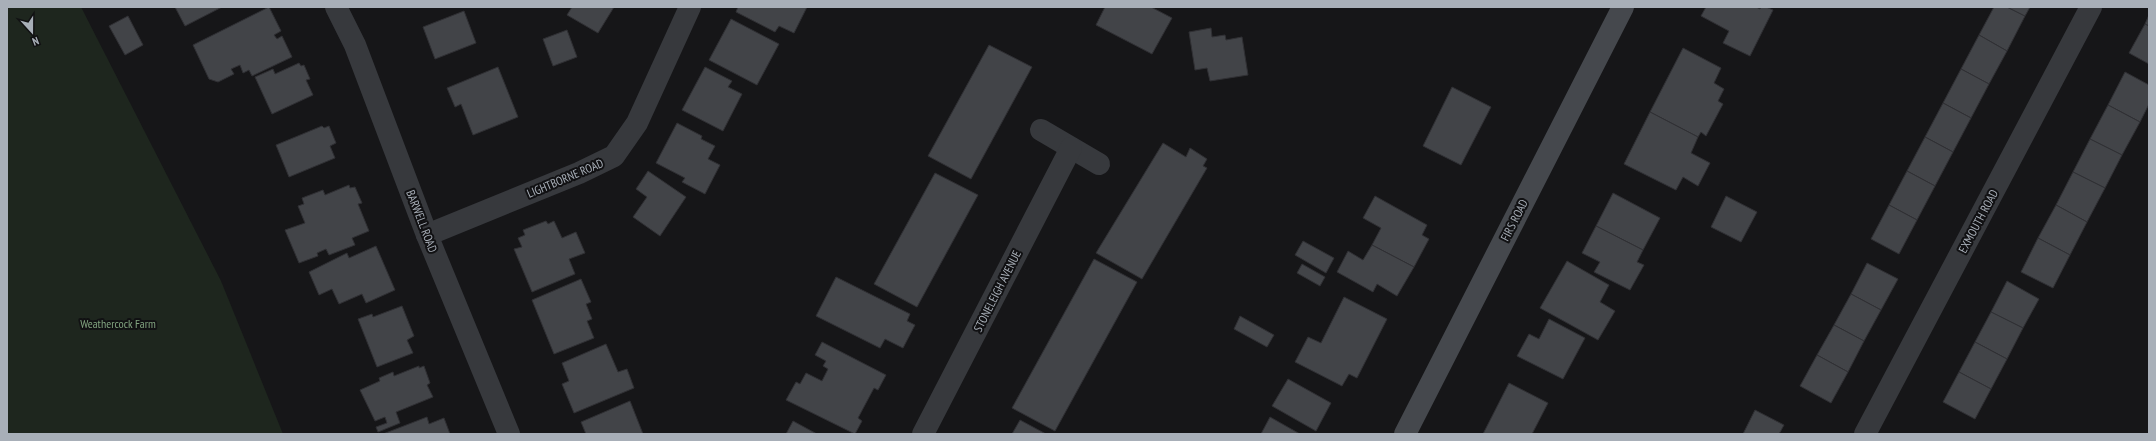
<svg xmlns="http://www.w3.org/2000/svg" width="2156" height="441" font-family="'PT Sans Narrow',sans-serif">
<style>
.green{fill:#1e261e}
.building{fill:#424448;stroke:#303034}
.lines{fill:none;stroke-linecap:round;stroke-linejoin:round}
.street{stroke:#37393d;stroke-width:22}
.secondary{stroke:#45484d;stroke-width:22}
.labels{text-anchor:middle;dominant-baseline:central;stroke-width:4;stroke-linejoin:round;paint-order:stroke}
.street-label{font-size:12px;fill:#a8afb8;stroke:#111113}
.park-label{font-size:12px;fill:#81a37f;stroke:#111113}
</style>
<rect width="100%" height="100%" fill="#161618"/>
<path class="green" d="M7,7h74l140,274 62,153h-276z"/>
<g class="building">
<path d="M175,7h47l-37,19z"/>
<path d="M269,7l12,24 -7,4 3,4 5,-3 10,21 -40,19 -3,-6 -6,3 -3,-8 -9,4 3,5 -16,8 -9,-3 -16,-34z"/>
<path d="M572,7h42l-16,26 -31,-18z"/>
<path d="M738,7h69l-13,26 -15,-7 -4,6 -39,-20z"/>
<path d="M1105,7h46l21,11 -20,36 -56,-29z"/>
<path d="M1706,7h50l4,2 1,-2h5l7,3 -23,46 -27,-13 6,-12 -28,-15z"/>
<path d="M1994,7h13l18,9 -18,35 -28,-16z"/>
<path d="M2007,7h23l-5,9z"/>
<path d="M464,11l12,32 -41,16 -12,-32z"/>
<path d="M2149,15v11l-4,-2z"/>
<path d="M128,16l15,29 -18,10 -16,-29z"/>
<path d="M731,19l48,25 -22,41 -48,-25z"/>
<path d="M2145,24l4,2v38l-20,-11z"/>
<path d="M1211,28l1,9 13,-2 1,5 16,-3 6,38 -38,6 -3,-13 -12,2 -6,-38z"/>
<path d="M567,30l10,27 -24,9 -10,-27z"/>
<path d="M1979,35l28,16 -18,33 -28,-15z"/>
<path d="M989,45l43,22 -61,112 -43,-23z"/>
<path d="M1683,48l38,20 -7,15 10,6 -6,12 5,3 -17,32 -5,-4 -3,5 -48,-25z"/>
<path d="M299,63l2,3 3,-1 6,14 -4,1 7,15 -41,19 -17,-37 18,-8 2,5z"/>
<path d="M498,67l20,50 -45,18 -12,-31 -6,3 -8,-19z"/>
<path d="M705,67l27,14 -4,6 14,7 -19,37 -41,-21z"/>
<path d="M1961,69l28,15 -18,34 -28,-15z"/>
<path d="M2125,72l24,13v19l-9,18 -32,-17z"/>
<path d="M1452,87l39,20 -30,58 -38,-19z"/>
<path d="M1943,103l28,15 -18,34 -28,-15z"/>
<path d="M2108,105l32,17 -18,33 -32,-16z"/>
<path d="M1650,112l48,25 -7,16 19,10 -12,23 -15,-9 -7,13 -52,-26z"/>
<path d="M677,123l25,13 -1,3 14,7 -7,13 12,6 -15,29 -23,-12 3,-4 -29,-15z"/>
<path d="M322,126l2,2 5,-2 7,17 -6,3 5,12 -46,19 -13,-32z"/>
<path d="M1925,137l28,15 -18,34 -28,-15z"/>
<path d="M2090,139l32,16 -17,33 -32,-16z"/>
<path d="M1163,143l23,14 4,-9 17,11 -4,7 4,2 -65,111 -46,-26z"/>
<path d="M648,171l38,26 -26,39 -27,-19 14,-20 -11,-8z"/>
<path d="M1907,171l28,15 -18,34 -28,-15z"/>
<path d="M2073,172l32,16 -18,34 -31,-17z"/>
<path d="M935,173l43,22 -61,112 -43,-23z"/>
<path d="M349,185l1,3 5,-1 7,16 -4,1 11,27 -17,7 3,7 -26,10 -3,-6 -9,4 1,3 -19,7 -14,-33 20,-7 -7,-17 6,-2 -2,-6 21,-8 2,5z"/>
<path d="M1613,193l47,25 -17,32 -47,-24z"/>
<path d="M1375,196l52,29 -5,10 7,4 -15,28 -42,-22 9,-17 -18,-10z"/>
<path d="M1726,196l31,16 -16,30 -30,-15z"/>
<path d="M1889,205l28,15 -18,34 -28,-15z"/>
<path d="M2056,205l31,17 -17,33 -32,-17z"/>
<path d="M546,221l2,3 6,-3 8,17 14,-6 9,21 -16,6 6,15 -43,18 -18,-43 8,-2 -4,-9 7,-3 -2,-5z"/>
<path d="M1596,226l47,24 -6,12 7,3 -14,25 -36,-18 6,-10 -18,-9z"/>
<path d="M2038,238l32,17 -17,33 -32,-16z"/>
<path d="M1303,241l31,17 -8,15 -31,-18z"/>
<path d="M1372,245l42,22 -17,29 -20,-12 -4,8 -36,-20 11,-21 15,9z"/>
<path d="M376,246l19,44 -29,13 -4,-9 -23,10 -7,-15 -13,6 -10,-23 38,-19 2,5z"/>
<path d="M1094,259l43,23 -82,149 -43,-23z"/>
<path d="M1567,261l42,24 -9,17 15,9 -17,29 -58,-32z"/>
<path d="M1867,263l31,16 -17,31 -30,-16z"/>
<path d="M1302,264l23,13 -5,9 -23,-13z"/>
<path d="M836,277l74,37 -3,7 8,4 -12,23 -18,-9 -5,9 -64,-32z"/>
<path d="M581,279l10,23 -5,2 6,15 -5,2 7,17 -40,16 -22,-54z"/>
<path d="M2007,281l32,18 -16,29 -32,-16z"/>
<path d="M1851,294l30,16 -17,31 -30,-16z"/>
<path d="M1344,297l43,22 -30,59 -8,-4 -7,12 -47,-24 13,-25 13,6z"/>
<path d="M402,306l12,30 -7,4 6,13 -36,14 -19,-48 14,-5 1,3z"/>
<path d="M1991,312l32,16 -16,31 -32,-17z"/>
<path d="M1240,316l34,19 -7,12 -33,-18z"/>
<path d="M1549,319l36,19 -22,41 -46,-23 12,-22 10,5z"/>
<path d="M1834,325l30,16 -16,31 -31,-17z"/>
<path d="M822,342l64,33 -8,15 -4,-2 -16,30 4,3 -7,13 -69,-34 10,-18 4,2 6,-11 16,8 6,-12 -5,-3 3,-5 -11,-6z"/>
<path d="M1975,342l32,17 -16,30 -32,-17z"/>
<path d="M606,344l12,28 9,-3 7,19 -60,25 -12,-29 7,-3 -7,-18z"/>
<path d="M1817,355l31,17 -17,31 -31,-17z"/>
<path d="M419,366v2l5,-2 6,17 -3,2 6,12 -37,15 4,11 -22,9 -2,-5 11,-4 -2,-6 -10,4 -15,-31 20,-9 -1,-3 14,-6 1,4z"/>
<path d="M1959,372l32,17 -16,30 -32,-17z"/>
<path d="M1288,379l43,24 -15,28 -44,-25z"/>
<path d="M1509,383l39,20 -16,31h-49z"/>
<path d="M630,401l13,33h-57l-5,-12z"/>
<path d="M1755,410l29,15 -5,9h-36z"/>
<path d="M427,417l2,7 15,-6 6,16h-67z"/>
<path d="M1270,417l30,17h-39z"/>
<path d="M1020,420l26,14h-34z"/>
<path d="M793,421l24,13h-31z"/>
</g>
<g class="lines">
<g class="street">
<path d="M336,7l19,38 72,190 82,199"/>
<path d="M1041,130l58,34"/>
<path d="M427,235l152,-62 35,-17 23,-33 53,-116"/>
<path d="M923,434l148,-286"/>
<path d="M1865,434l226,-427"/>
</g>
<path class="secondary" d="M1405,434l218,-427"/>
</g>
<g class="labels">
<g class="street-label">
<text transform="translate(565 178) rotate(-23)">LIGHTBORNE ROAD</text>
<text transform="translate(1514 220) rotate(-63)">FIRS ROAD</text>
<text transform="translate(422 221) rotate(69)">BARWELL ROAD</text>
<text transform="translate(1978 221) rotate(-62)">EXMOUTH ROAD</text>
<text transform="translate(997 291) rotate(-63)">STONELEIGH AVENUE</text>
</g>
<g class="park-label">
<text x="118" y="323">Weathercock Farm</text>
</g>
</g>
<rect width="2156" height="441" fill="none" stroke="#a8afb8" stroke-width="16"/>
<g transform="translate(32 32) rotate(159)" stroke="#111113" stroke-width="3" paint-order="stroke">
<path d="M0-3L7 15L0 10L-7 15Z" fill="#a8afb8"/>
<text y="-6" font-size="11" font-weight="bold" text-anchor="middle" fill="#a8afb8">N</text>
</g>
</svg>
